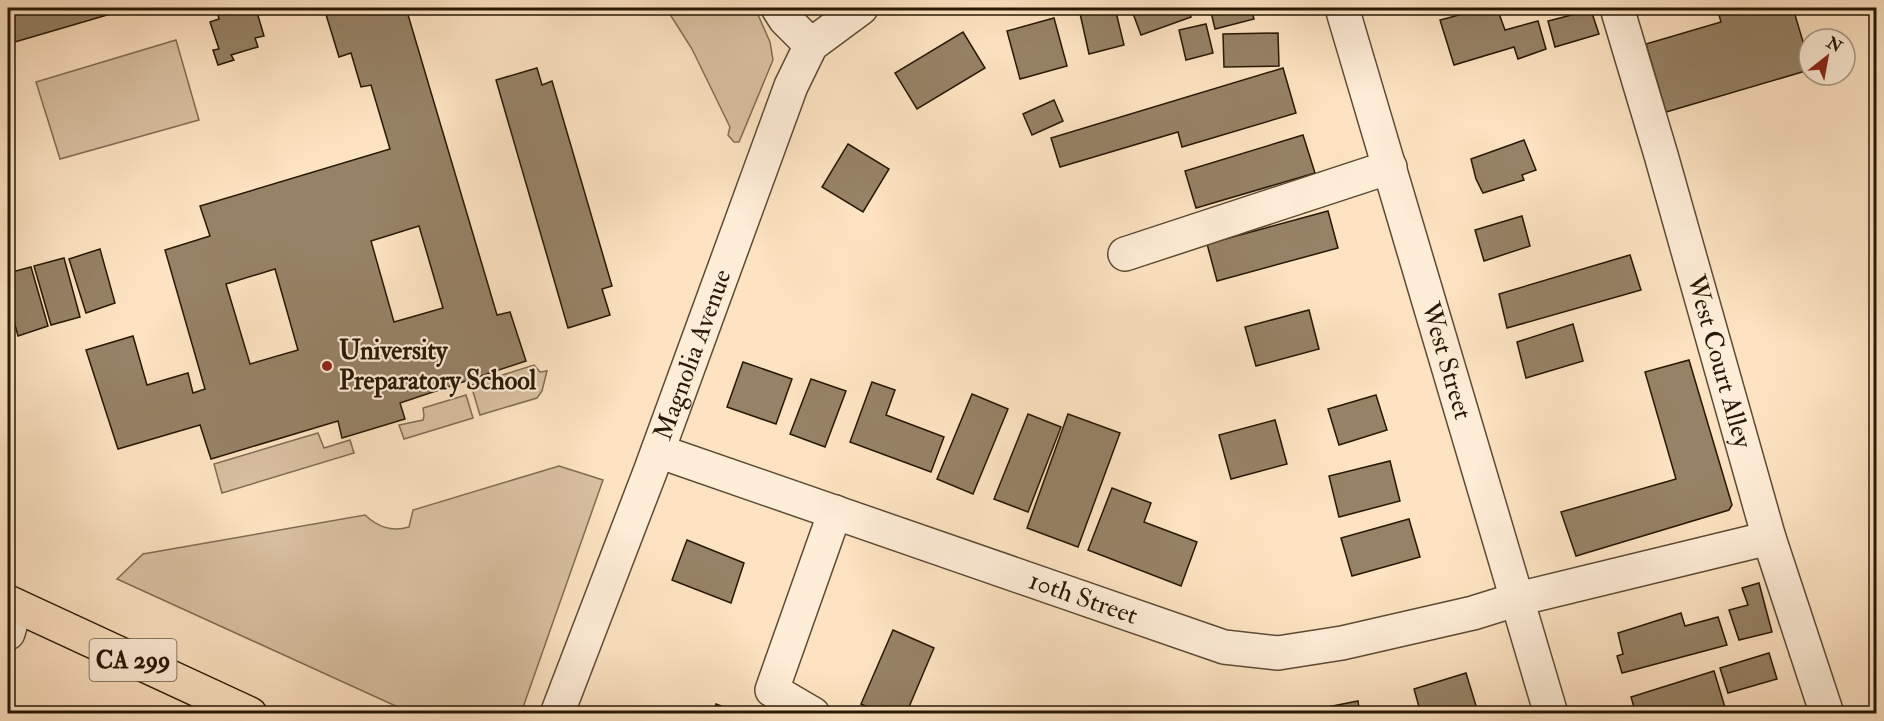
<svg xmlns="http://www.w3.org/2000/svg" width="1884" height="721" font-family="'IM FELL Double Pica',serif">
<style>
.green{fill:#d9c0a1;stroke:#806c52;stroke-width:1.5}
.building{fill:#968266;stroke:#271804;stroke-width:1.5;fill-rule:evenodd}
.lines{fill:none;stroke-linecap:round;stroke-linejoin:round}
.minor-casing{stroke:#5c4b33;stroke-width:36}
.highway-casing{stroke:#271804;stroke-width:36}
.minor{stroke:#feedd7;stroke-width:33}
.highway{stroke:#fde3c1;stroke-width:33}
.poi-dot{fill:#8f2418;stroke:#feedd7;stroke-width:2}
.labels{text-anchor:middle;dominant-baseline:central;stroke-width:4.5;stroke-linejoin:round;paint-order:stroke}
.shield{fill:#feedd7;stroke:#685843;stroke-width:1.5}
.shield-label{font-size:24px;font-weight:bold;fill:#271804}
.poi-label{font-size:26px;font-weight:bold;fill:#271804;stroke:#feedd7;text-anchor:start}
.street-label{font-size:26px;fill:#271804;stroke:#feedd7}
</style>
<rect width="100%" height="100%" fill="#fde3c1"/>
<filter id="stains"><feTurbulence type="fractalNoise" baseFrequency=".00333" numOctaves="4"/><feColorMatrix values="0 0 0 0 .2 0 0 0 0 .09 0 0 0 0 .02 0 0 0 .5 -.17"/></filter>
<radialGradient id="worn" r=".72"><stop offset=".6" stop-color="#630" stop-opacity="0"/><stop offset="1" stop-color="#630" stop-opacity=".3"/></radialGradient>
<g class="green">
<path d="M666,8h89l15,34 3,18 -34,82h-5l-6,-7 2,-8 -38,-78z"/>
<path d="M176,40l23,80 -139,39 -24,-77z"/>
<path d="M534,365l6,7 7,-1 -5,20 -5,7 -57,17 -9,-30z"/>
<path d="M466,395l7,23 -69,21 -5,-14 24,-5 1,-4 -1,-8z"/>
<path d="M318,433l6,15 26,-8 4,13 -132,40 -8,-29z"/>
<path d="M559,466l44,14 -82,233h-110l-294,-134 26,-25 222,-39c13,12 26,17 44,12l4,-17z"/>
</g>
<g class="building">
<path d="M8,8h123l-123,36z"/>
<path d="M230,8h16l1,3 9,-2 8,27 -9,2 3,9 -27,8 3,5 -16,5 -5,-15 6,-1 -9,-27 9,-3 -2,-8z"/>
<path d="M324,8h82l91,307 13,-3 16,49 -126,42 5,16 -63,19 -4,-17 -127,38 -11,-34 -82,24 -32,-99 47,-14 14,49 41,-12 5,20 12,-4 -40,-139 45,-14 -10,-30 190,-57 -19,-64 -10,2 -10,-34 -12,4zM419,226l24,82 -49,14 -23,-81zM275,269l23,81 -48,14 -24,-80z"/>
<path d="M1085,8h30l9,37 -35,9 -10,-45z"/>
<path d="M1131,8h57l3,9 -50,18z"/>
<path d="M1210,8h41l3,11 -39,10z"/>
<path d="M1485,8h12l8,22 33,-9 8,28 -28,10 -4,-12 -60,18 -14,-45z"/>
<path d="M1717,8h76l16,54v8l-143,42 -20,-68 75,-22z"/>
<path d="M1591,10l8,24 -44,13 -7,-26z"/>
<path d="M1054,18l13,48 -47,13 -13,-48z"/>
<path d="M1206,24l7,29 -27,7 -7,-30z"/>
<path d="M963,32l22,36 -68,41 -22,-36z"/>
<path d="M1278,33l1,33 -55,1 -1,-33z"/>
<path d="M537,68l5,17 10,-4 60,205 -10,3 8,26 -42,13 -72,-248z"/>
<path d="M1283,68l13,45 -114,34 -4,-15 -118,35 -9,-29z"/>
<path d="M1054,100l9,21 -31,14 -9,-21z"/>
<path d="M1303,135l12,38 -119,35 -11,-37z"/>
<path d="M1524,140l12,30 -14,5 2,5 -41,13 -7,-14 -5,-20z"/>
<path d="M848,144l41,25 -26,43 -41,-25z"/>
<path d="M1328,211l10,37 -121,33 -10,-37z"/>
<path d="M1522,216l8,30 -46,15 -9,-31z"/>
<path d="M100,249l15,54 -29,10 -17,-54z"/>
<path d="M1630,255l11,35 -134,38 -8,-34z"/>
<path d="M64,258l16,59 -29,8 -17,-59z"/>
<path d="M31,267l17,59 -30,10 -10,-37v-26z"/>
<path d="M1309,310l10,39 -63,17 -11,-39z"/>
<path d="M1573,324l10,37 -57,17 -9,-36z"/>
<path d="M1689,360l43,145 -3,5 -153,46 -15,-44 115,-33 -31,-107z"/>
<path d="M743,362l49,17 -16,45 -49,-17z"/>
<path d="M811,379l35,12 -21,56 -35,-13z"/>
<path d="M872,382l23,8 -9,25 58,22 -13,35 -81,-30z"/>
<path d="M972,394l36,15 -35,85 -36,-15z"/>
<path d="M1376,395l11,35 -48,15 -11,-36z"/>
<path d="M1028,414l33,13 -33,85 -34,-13z"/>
<path d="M1068,414l52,19 -42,114 -51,-19z"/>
<path d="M1275,420l12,44 -56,15 -12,-44z"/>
<path d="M1390,461l10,40 -61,16 -10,-41z"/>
<path d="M1112,488l39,15 -7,19 53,20 -16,44 -93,-36z"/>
<path d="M1409,519l11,38 -68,19 -11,-38z"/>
<path d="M687,540l57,23 -13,40 -59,-23z"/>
<path d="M1759,583l13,49 -33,8 -10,-30 19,-5 -6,-17z"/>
<path d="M1681,613l4,13 33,-9 9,28 -105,28 -5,-17 6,-2 -5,-21z"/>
<path d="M893,630l41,18 -28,66h-23l-22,-10z"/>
<path d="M1769,653l8,26 -49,14 -8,-25z"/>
<path d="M1714,671l13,43h-91l-5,-17z"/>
<path d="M1466,673l11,36 -14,5h-42l-7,-25z"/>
<path d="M1358,701l2,13h-48v-4z"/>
<path d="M716,704l26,10h-29z"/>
</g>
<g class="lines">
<g class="minor-casing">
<g id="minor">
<path d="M778,8l7,11 26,26"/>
<path id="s1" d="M1342,8l209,706"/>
<path id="s2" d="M1617,8l44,147 108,383 58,176"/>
<path d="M1125,254l265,-87"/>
<path id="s3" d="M658,451l566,196 54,6 64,-10 131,-30 45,-14 251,-61"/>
<path d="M8,633l8,-27"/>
<path id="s4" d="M557,714l93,-242 141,-386 20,-41 50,-37"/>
<path d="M813,714l-41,-24 63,-178"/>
</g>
</g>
<g class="highway-casing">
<path id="highway" d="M8,602l242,112"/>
</g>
<use href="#minor" class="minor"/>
<use href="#highway" class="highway"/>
</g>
<circle class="poi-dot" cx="327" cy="366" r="6"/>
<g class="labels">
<rect class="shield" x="89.5" y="639" width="87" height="42" rx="4.5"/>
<g class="shield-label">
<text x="133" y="660">CA 299</text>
</g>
<g class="poi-label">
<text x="339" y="351">University<tspan x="339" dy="30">Preparatory School</tspan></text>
</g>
<g class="street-label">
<text stroke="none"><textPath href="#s4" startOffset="384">Magnolia Avenue</textPath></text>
<text stroke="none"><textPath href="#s1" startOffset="368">West Street</textPath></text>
<text stroke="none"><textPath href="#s2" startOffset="368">West Court Alley</textPath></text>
<text stroke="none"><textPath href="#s3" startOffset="450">10th Street</textPath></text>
</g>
</g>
<rect width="1884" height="721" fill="none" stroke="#fde3c1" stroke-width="30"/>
<rect x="9" y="9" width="1866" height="703" fill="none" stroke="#271804" stroke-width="3"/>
<rect x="15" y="15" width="1854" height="691" fill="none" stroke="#271804" stroke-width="1.5"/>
<g transform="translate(1827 57) rotate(31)"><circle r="28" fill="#feedd7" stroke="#a89883" stroke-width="1.5"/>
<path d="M0-4.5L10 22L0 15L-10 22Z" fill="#8f2418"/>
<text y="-9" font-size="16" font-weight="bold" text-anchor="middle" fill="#271804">N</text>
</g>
<rect width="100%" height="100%" filter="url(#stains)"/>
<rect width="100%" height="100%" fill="url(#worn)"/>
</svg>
